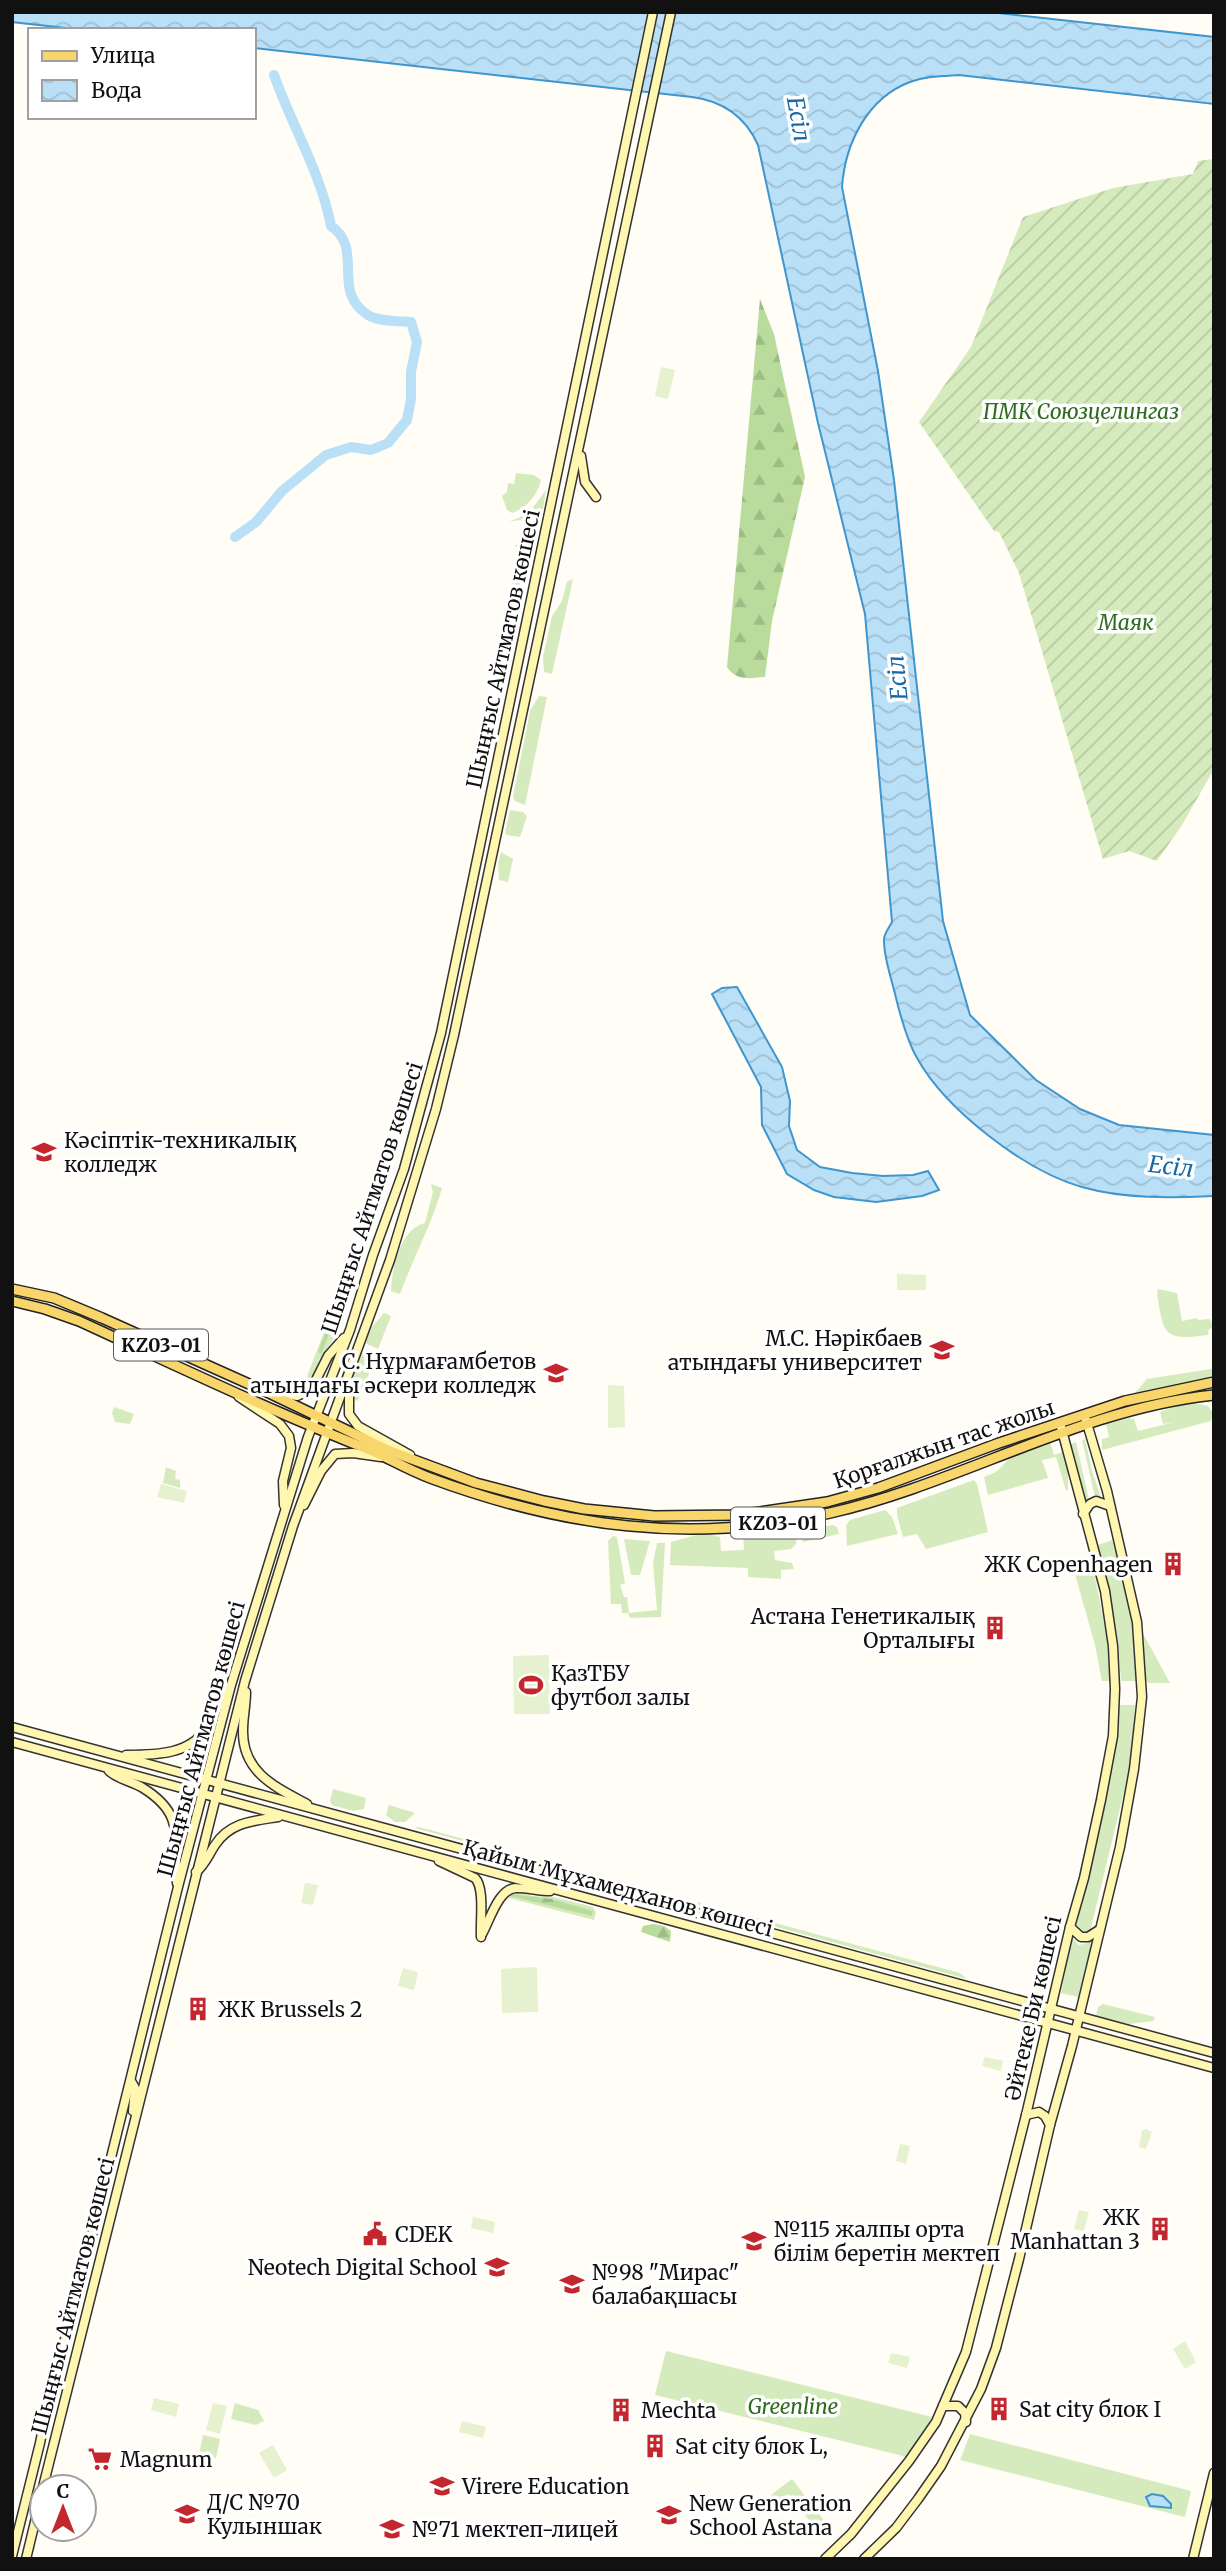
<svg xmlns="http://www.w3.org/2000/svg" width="1226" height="2571" font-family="Merriweather,serif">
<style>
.grass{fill:#d5ebbd}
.forest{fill:url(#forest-firs)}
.garden{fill:url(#garden-furrows)}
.pitch{fill:#e6f2cf}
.water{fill:url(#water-waves);stroke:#3f96cf;stroke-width:2}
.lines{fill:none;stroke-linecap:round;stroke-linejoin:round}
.river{stroke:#b9e0f7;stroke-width:10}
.secondary-casing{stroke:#333;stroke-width:11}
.primary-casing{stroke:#222;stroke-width:12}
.secondary{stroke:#fff6b0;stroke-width:8}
.primary{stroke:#f9d66b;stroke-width:9}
.labels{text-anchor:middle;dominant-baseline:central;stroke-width:7;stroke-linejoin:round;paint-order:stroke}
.shield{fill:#fff;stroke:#585858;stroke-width:2}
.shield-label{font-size:19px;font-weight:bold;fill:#111}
.park-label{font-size:21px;font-style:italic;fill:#2f6b1f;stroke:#fff}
.street-label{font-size:21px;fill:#111;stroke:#fff}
.poi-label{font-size:21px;fill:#111;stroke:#fff;text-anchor:start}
.water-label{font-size:23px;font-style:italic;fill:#1768a6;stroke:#fff}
</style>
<defs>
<pattern id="forest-firs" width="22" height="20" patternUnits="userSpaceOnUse" patternTransform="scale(1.75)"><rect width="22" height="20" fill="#b9dc9c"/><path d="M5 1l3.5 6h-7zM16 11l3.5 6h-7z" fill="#9ebc85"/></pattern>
<pattern id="garden-furrows" width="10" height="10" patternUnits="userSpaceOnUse" patternTransform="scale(1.75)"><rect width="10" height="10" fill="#d5ebbd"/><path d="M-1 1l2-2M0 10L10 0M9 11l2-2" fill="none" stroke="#b6c8a1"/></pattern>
<pattern id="water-waves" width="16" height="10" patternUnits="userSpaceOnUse" patternTransform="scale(1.75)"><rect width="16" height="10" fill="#b9e0f7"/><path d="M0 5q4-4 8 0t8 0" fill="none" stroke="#9ebfd3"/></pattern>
</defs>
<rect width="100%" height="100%" fill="#fffdf5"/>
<g class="grass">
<path d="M516,473l18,2 7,5c-3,15 -15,28 -29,33l-5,-3 -5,-14 5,-4 1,-9 6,1z"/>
<path d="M546,490l-3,19 -3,7 -31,6 20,-9z"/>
<path d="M533,540l2,3 -6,28 -6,-15 -8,-11z"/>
<path d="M516,564l5,14 -5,37 1,18 -12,30 -9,-3z"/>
<path d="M573,579l-21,95 -8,-2 -1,-15 9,-41 10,-15 5,-19z"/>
<path d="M539,696l8,1 -22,108 -10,-4 -2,-4 17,-86z"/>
<path d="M510,810l13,2 4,4 -7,21 -13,-2 -2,-2z"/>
<path d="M501,852l12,7 -5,23 -9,-2 -1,-17z"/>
<path d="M431,1184l11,4c-10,36 -29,70 -42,106l-9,-3c1,-23 9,-62 34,-68l8,-31z"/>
<path d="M347,1272l2,4 -6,17 2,19 -4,16 -22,32 -7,22 -6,-3z"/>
<path d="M1158,1289l19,4 5,28 15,-3 1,2 11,-1 2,2 2,7 -4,1 -1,6c-45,6 -44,0 -51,-41z"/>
<path d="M384,1313l7,3 -13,33 -13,-6 7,-16z"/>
<path d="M362,1353l13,5 -17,43 -6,-2v-22z"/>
<path d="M1211,1369l3,1v8l-80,16 13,-15z"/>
<path d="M1189,1402l19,4 5,7 -2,8 -109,29v-11l7,-2 -3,-13 23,-6 5,1 4,12 37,-9 -12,2 -3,-12z"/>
<path d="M114,1407l20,7 -4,10 -15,-2 -3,-9z"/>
<path d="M1085,1439l7,32 10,29 -7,-3 -13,-57z"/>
<path d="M1050,1441l4,14 9,-3 5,20v18l-2,1 -10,-34 -14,3 6,18 -60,17 -4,-18 12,-5 18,-18z"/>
<path d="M1076,1442l13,58 -4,3 -16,-58z"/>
<path d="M166,1467l10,4 -1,8 5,1v8l-17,-5z"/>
<path d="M974,1480l3,4 11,48 -62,17 -9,-15 -14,3 -6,-22v-7z"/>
<path d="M885,1510l7,7 6,17 -51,12 -1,-21 4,-5z"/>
<path d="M833,1525l4,2 2,7 -36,8 -3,-10 3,-2z"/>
<path d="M757,1529l36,5 4,4 -1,6 -5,5 -17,2 1,9 17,3 2,6 -13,1v9l-33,-2v-9l-78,-3 1,-23 33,-9 16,4 1,14 23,-1 -1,-15z"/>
<path d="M613,1536l4,1 8,46 -5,2 4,12h3l2,16 28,-3 -4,-47 4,-20h8l-4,74 -31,1 -2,-5h-6l-1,-9h-10l-3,-63z"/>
<path d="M624,1539l26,2 -10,34h-9z"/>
<path d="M1112,1540l11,32 10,54 3,55h-15l-3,-41 -20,-95z"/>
<path d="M1090,1565l3,3 14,69 3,44h-8l-7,-36 -22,-78z"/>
<path d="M1142,1633l4,6 24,44h-21l-4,-3z"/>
<path d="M1117,1705h18l-5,62 -40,165 -8,2 -6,-6 35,-160z"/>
<path d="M333,1789l33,9 -2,11 -11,2 -21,-6 -2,-4z"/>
<path d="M389,1805l26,8 -10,9h-10l-9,-7z"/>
<path d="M419,1827l541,146 7,6 -552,-151z"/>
<path d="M515,1891l17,5 22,1 39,10 3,5 -2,8 -89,-23z"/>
<path d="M1071,1937l8,8 13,-3 -14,55 -17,-4z"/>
<path d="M1103,2004l52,13 -2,4 -24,3 -33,-8 2,-9z"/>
<path d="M666,2351l266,66 -25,40 -252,-62z"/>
<path d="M235,2403l23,7 6,11 -8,4 -25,-6z"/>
<path d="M970,2434l221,57 -6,26 -225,-57z"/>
<path d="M203,2435l17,4 -4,19 -17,-4z"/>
<path d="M792,2479l33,43 -9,7 -27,-35 -12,9 -6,-8z"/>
</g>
<g class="forest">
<path d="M760,299l14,35 31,143 -33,144 -7,56c-15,1 -28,5 -38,-10z"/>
<path d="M339,1297l3,5 -21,52 -3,-2z"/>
<path d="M511,1894l41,5 41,12 -1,5 -82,-20z"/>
<path d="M653,1924l11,2 7,5 -1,11 -29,-10 2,-6z"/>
</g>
<path class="garden" d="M1214,159v610l-32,56 -25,36 -28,-10 -26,8 -84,-286 -20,-41 -5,-1 -75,-109 52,-75 52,-130 90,-29 80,-14 5,-13z"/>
<g class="pitch">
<path d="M661,367l14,3 -7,29 -13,-3z"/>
<path d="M897,1274l29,1v15h-29z"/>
<path d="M608,1385l16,1 1,41 -17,1z"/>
<path d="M161,1484l26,7 -3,12 -27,-6z"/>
<path d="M549,1655l1,59h-36l-1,-58z"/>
<path d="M305,1883l13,2 -5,20 -12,-2z"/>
<path d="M537,1967l1,45 -36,1 -1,-44z"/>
<path d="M403,1968l15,4 -4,18 -16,-4z"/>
<path d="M985,2057l18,4 -2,10 -19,-5z"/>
<path d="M1146,2129l6,3 -6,17 -7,-2 3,-17z"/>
<path d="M900,2144l10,2 -4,18 -10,-3z"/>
<path d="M1079,2210l10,2 -5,19 -10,-2z"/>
<path d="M473,2217l22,5 -2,11 -22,-5z"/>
<path d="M1185,2341l11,21 -11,7 -12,-20z"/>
<path d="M891,2353l19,4 -3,11 -19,-5z"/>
<path d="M154,2398l25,6 -3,13 -25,-7z"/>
<path d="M213,2403l14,3 -7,28 -14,-4z"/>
<path d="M462,2421l24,6 -3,11 -24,-6z"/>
<path d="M715,2440l18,5 -2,10 -19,-4z"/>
<path d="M273,2445l14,25 -13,8 -15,-25z"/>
</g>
<g class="water">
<path d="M12,12h978l224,25v67l-255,-29c-16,1 -33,1 -49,7 -43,16 -65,62 -68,105l36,184 16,109 49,441 27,94 66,65 44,29 39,16 95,10v61c-44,2 -90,3 -132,-9 -57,-16 -136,-77 -165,-129 -10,-17 -16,-40 -21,-60 -4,-18 -12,-39 -12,-57 -1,-6 5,-13 8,-19l-27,-308 -47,-191 -60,-278c-13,-29 -35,-44 -66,-48l-438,-49v-18h-170l-72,-8z"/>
<path d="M737,987l45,80 8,34 -1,25 8,24 23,17 32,6 31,3 30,-1 15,-4 11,19 -17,6 -46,6 -42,-5 -20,-7 -27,-16 -25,-49 -1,-38 -49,-93 10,-6z"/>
<path d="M1152,2494l11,2 8,8v4l-21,-2 -4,-9z"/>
</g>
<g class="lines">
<path class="river" d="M235,537l21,-15 26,-31 44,-36 25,-8 20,3 17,-7 19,-23 4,-21v-27l6,-30 -6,-20c-12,-1 -32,0 -43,-7 -38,-24 -3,-66 -37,-89 -10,-53 -39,-100 -57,-151"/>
<g class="secondary-casing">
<g id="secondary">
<path d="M581,456l4,26 11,15"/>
<path d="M349,1382v32l9,12 52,29"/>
<path d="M269,1392l28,4 14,-6 17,-34 16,-18"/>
<path d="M239,1397l41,27 9,12 2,12 -8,33 1,24"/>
<path d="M304,1505l17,-34 14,-17 18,-1 28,4"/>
<path d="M1083,1514l7,-10 6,-3 14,5"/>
<path d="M246,1692c0,13 -3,25 -3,38 -1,42 32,57 64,74"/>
<path d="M12,1727l1202,326"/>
<path d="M12,1742l1202,326"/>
<path d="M126,1755c30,0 66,0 83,-30 8,-14 8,-26 20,-38"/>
<path d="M109,1771c10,9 23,10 34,17 45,28 29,52 34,95"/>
<path d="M439,1861l36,17c10,10 5,43 6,59"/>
<path d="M196,1872c9,-7 13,-18 19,-27 15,-23 38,-24 63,-28"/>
<path d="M1070,1927l11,10h7l11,-7"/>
<path d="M482,1934c8,-14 17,-47 35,-46 11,0 22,3 33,3"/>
<path d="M131,2081l4,7 -2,23"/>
<path d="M1026,2115l13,-3 6,4 5,9"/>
<path d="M943,2406h15l7,7 1,9"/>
<path d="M43,2487l202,-806 48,-155 97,-266 46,-151 18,-74 217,-1023"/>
<path d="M12,2556l28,-113 10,-50 24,-86 104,-420 53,-202 77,-248 42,-107 23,-75 31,-86 37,-136 212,-1021"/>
<path d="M26,2559l16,-66"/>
<path d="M825,2559l26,-25 58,-73 27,-39 30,-70 60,-237 44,-188 14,-49 17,-78 12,-64 2,-47 -2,-43 -8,-55 -45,-168"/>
<path d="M864,2559l32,-31 22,-29 23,-33 40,-77 15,-41 23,-89 31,-134 22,-79 48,-199 14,-78 8,-72 -5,-75 -30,-131 -21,-71"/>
<path d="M1193,2559l21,-86"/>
</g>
</g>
<g class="primary-casing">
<g id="primary">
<path d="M12,1289l42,9 48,20 165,74 123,59 86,32 68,18 40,8 70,7 85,-1 88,-13 51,-14 121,-45 126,-42 89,-19"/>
<path d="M12,1301l33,8 34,12c96,44 192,90 291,129 20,9 39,20 60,28 132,49 262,67 400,35 131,-30 249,-104 384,-118"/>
</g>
</g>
<use href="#secondary" class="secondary"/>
<use href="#primary" class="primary"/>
</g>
<defs>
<g id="university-bare" transform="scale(1.89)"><path d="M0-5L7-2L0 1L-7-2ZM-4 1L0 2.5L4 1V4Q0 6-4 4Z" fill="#c4262e" stroke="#fff" stroke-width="2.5" paint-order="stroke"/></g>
<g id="building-bare" transform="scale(1.89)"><path d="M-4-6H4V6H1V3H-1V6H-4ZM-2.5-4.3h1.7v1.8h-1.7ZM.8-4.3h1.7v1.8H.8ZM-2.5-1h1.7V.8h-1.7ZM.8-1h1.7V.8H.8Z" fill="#c4262e" stroke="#fff" stroke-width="2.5" paint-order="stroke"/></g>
<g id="stadium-bare" transform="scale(1.89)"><path d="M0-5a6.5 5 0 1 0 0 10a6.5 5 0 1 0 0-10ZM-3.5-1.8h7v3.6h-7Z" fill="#c4262e" stroke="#fff" stroke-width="2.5" paint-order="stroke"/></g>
<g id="civic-bare" transform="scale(1.89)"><path d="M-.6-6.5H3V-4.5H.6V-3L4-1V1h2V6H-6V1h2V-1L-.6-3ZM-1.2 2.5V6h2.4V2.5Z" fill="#c4262e" stroke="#fff" stroke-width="2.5" paint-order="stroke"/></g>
<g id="school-bare" transform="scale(1.89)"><path d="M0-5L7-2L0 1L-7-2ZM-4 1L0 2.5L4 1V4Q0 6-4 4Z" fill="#c4262e" stroke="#fff" stroke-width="2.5" paint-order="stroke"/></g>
<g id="supermarket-bare" transform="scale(1.89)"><path d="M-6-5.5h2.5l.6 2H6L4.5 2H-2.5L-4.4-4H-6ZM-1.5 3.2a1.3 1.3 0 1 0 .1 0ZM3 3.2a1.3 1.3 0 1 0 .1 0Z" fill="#c4262e" stroke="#fff" stroke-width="2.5" paint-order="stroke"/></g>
</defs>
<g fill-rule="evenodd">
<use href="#university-bare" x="44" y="1152"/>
<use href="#university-bare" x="942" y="1350"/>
<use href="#university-bare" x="556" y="1373"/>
<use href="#building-bare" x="1173" y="1564"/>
<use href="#building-bare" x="995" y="1628"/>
<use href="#stadium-bare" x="531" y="1685"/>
<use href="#building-bare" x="198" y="2009"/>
<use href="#building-bare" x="1160" y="2229"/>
<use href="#civic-bare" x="375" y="2234"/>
<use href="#school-bare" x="754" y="2241"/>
<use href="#school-bare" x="497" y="2267"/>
<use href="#school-bare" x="572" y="2284"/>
<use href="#building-bare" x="999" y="2409"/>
<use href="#building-bare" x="621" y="2410"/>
<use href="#building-bare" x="655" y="2446"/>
<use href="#supermarket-bare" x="100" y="2459"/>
<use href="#school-bare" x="442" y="2486"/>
<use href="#school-bare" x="187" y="2514"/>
<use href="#school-bare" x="669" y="2515"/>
<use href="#school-bare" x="392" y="2529"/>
</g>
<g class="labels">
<g class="shield">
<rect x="114" y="1329.5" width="94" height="31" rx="5"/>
<rect x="731" y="1507.5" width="94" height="31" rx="5"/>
</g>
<g class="shield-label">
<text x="161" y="1345">KZ03-01</text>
<text x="778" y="1523">KZ03-01</text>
</g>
<g class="park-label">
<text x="1081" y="411">ПМК Союзцелингаз</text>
<text x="1126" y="622">Маяк</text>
<text x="793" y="2406">Greenline</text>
</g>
<g class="street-label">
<text transform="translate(503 649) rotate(-78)">Шыңғыс Айтматов көшесі</text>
<text transform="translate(372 1198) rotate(-72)">Шыңғыс Айтматов көшесі</text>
<text transform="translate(944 1444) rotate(-19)">Қорғалжын тас жолы</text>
<text transform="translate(201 1739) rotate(-75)">Шыңғыс Айтматов көшесі</text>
<text transform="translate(618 1888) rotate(15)">Қайым Мұхамедханов көшесі</text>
<text transform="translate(1033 2008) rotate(-77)">Әйтеке Би көшесі</text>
<text transform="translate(73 2296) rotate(-76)">Шыңғыс Айтматов көшесі</text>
</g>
<g class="poi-label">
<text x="64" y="1140">Кәсіптік-техникалық<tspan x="64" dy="24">колледж</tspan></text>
<text x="922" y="1338" text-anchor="end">М.С. Нәрікбаев<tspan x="922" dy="24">атындағы университет</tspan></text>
<text x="536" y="1361" text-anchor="end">С. Нұрмағамбетов<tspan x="536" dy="24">атындағы әскери колледж</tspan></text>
<text x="1153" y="1564" text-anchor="end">ЖК Copenhagen</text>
<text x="975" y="1616" text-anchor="end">Астана Генетикалық<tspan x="975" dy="24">Орталығы</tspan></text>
<text x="551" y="1673">ҚазТБУ<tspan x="551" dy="24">футбол залы</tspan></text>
<text x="218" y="2009">ЖК Brussels 2</text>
<text x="1140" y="2217" text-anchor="end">ЖК<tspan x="1140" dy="24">Manhattan 3</tspan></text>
<text x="774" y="2229">№115 жалпы орта<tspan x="774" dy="24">білім беретін мектеп</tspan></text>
<text x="395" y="2234">CDEK</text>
<text x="477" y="2267" text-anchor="end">Neotech Digital School</text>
<text x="592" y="2272">№98 "Мирас"<tspan x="592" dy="24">балабақшасы</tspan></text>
<text x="1019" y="2409">Sat city блок I</text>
<text x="641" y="2410">Mechta</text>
<text x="675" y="2446">Sat city блок L,</text>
<text x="120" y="2459">Magnum</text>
<text x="462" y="2486">Virere Education</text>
<text x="207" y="2502">Д/С №70<tspan x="207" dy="24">Кулыншак</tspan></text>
<text x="689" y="2503">New Generation<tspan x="689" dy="24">School Astana</tspan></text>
<text x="412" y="2529">№71 мектеп-лицей</text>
</g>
<g class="water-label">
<text transform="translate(799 119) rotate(80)">Есіл</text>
<text transform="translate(897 678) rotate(-96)">Есіл</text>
<text transform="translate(1171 1166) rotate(7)">Есіл</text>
</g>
</g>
<rect width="1226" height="2571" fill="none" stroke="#111111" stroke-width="28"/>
<rect x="28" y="28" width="228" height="91" fill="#ffffff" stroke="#a0a0a0" stroke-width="2"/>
<rect x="42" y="51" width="35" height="10" fill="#f9d66b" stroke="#a0a0a0" stroke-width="2"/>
<text x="91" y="63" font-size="21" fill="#111111">Улица</text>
<rect x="42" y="80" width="35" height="21" fill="url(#water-waves)" stroke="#a0a0a0" stroke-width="2"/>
<text x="91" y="98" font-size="21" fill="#111111">Вода</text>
<g transform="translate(63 2508)"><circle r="33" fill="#ffffff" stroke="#a0a0a0" stroke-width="2"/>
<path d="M0-5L12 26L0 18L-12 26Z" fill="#c4262e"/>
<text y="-10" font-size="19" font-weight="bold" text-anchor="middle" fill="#111111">С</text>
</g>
</svg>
